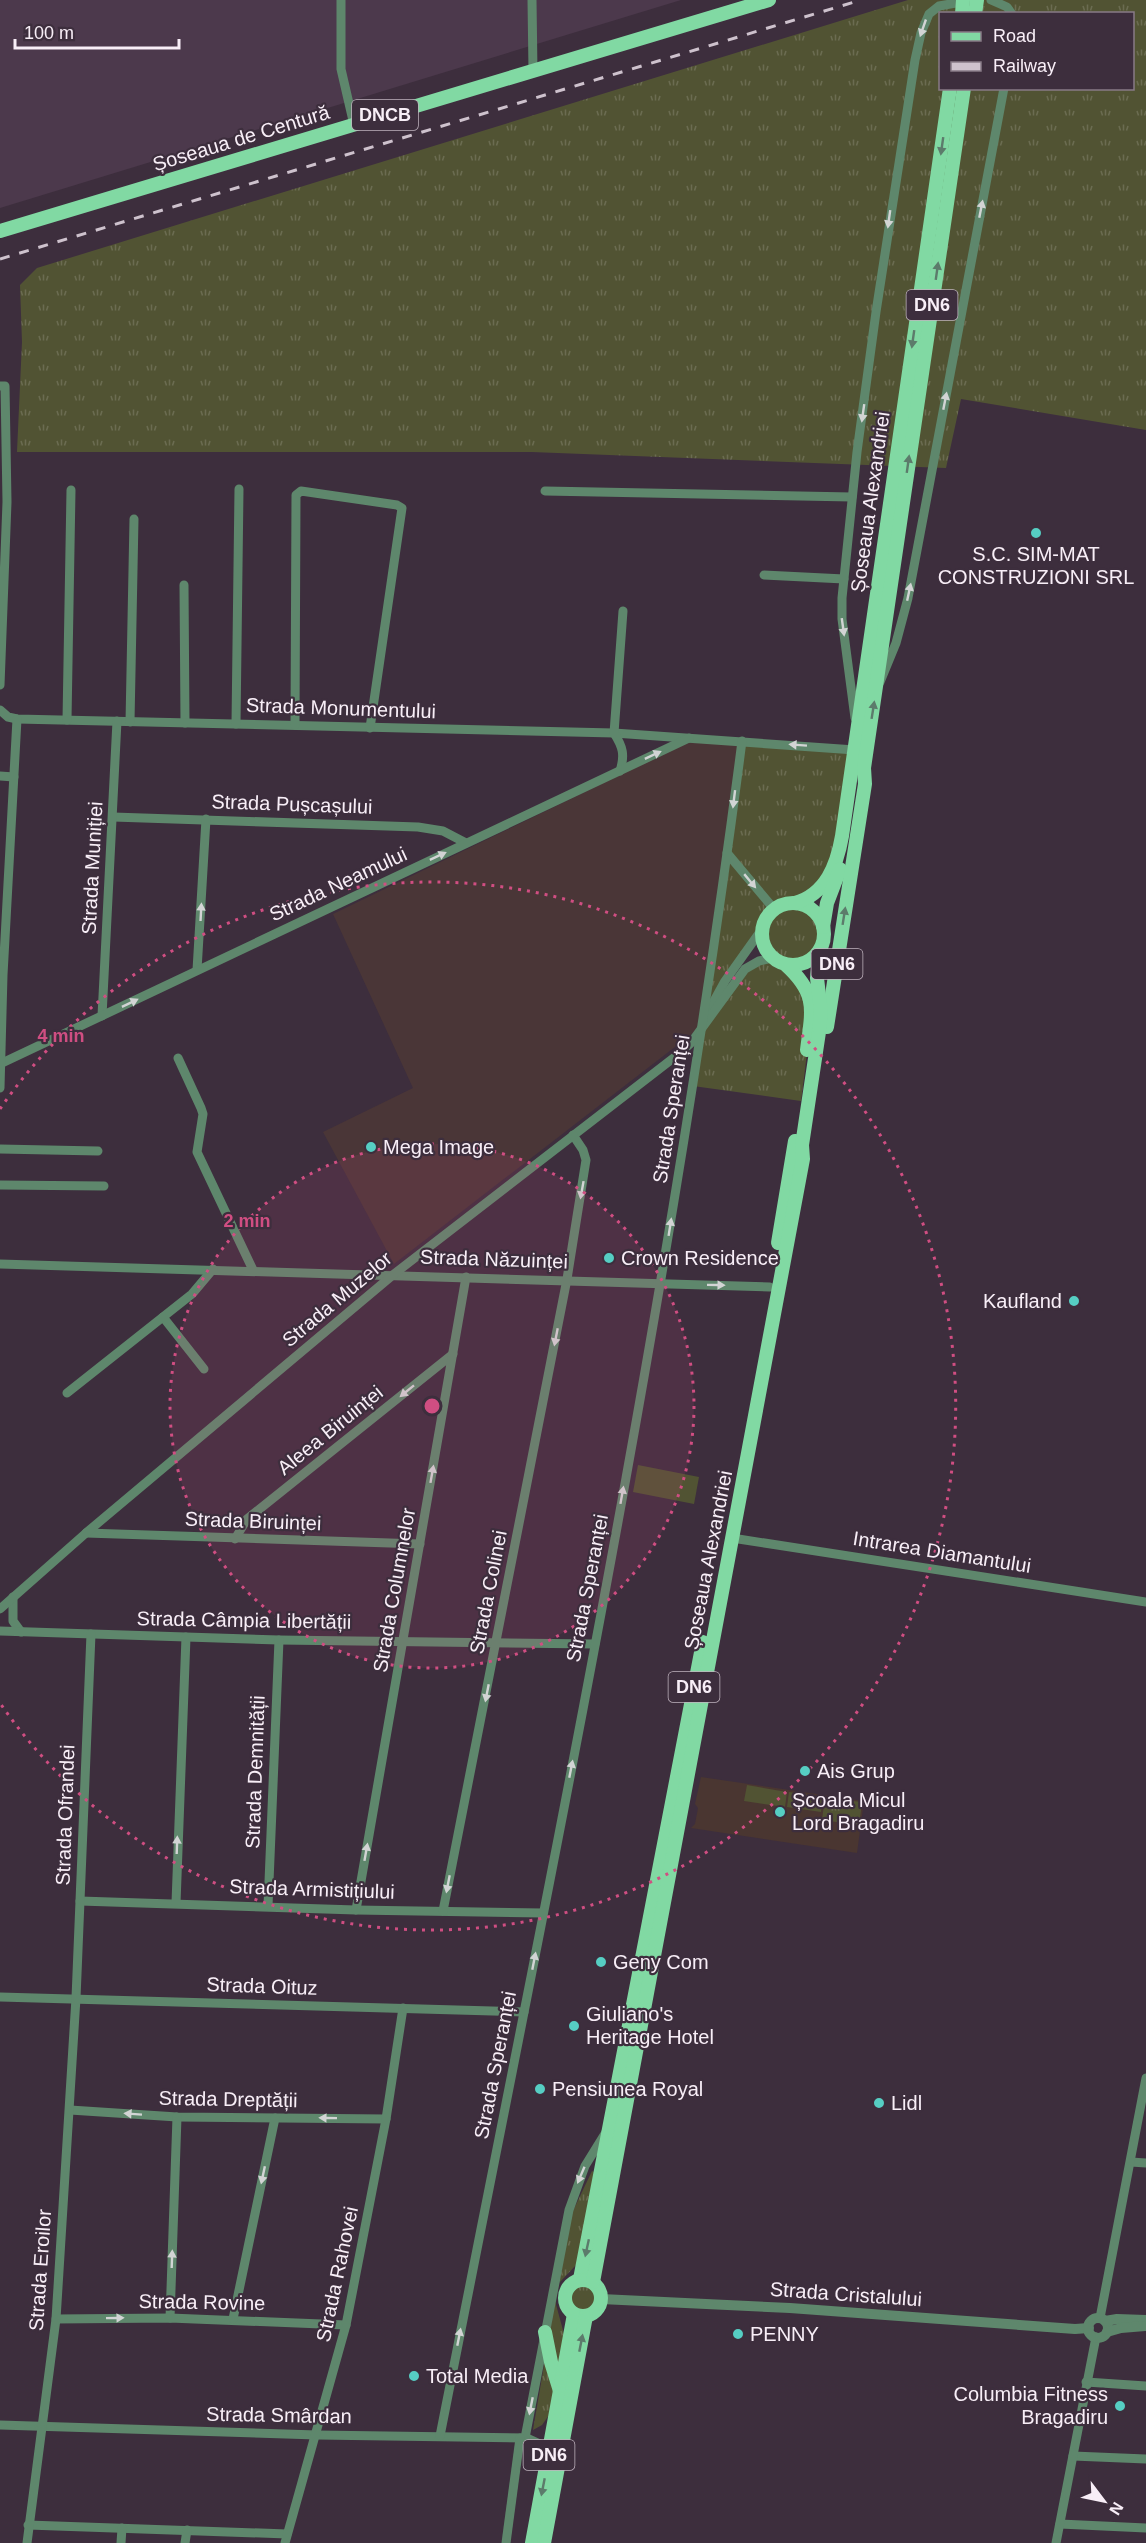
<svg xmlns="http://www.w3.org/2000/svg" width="1146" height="2543" font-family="Helvetica,sans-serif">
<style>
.commercial{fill:#4a3637}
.built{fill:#4c394c}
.education{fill:#4a3631}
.grass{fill:url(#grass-tufts);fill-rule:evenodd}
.pitch{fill:#515333}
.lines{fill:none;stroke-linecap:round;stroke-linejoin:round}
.minor{stroke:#5e876c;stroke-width:9}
.tertiary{stroke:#5e876c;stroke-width:10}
.primary{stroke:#81d9a3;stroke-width:14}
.rail{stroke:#cec2cd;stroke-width:3;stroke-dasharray:10 10;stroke-linecap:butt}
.oneway{fill:#d2d4d4}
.oneway2{fill:#5c7b6b}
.ring{fill:none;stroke:#d04e82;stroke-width:3;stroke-dasharray:3 6}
.poi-dot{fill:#56cec3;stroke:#3d2e3d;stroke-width:2}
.labels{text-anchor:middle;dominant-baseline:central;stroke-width:4.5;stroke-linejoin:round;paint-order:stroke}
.shield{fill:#3d2e3d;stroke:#c0b4bf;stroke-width:1.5}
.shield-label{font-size:18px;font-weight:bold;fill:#f8eef7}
.street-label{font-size:20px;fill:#f8eef7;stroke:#3d2e3d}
.poi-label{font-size:20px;fill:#f8eef7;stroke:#3d2e3d;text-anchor:start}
.centre{fill:#d04e82;stroke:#3d2e3d;stroke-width:3}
.ring-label{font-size:18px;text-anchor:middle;font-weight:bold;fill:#d04e82;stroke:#3d2e3d;stroke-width:4.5;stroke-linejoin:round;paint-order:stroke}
</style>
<defs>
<pattern id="grass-tufts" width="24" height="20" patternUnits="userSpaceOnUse" patternTransform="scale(1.5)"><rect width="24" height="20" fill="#515333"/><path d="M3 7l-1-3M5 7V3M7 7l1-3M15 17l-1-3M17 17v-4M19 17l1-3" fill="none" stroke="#6b6c51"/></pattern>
</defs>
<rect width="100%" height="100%" fill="#3d2e3d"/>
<path class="commercial" d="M742,741l-40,285 -308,238 -71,-132 90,-44 -80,-174 353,-171z"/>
<path class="built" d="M0,0h681l-681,208z"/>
<path class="education" d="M701,1777l163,24 -7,52 -166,-25 4,-4 3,-16 -3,-4z"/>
<g class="grass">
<path d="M908,0h238v430l-185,-31 -15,69 -414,-16h-515l5,-110 -2,-57 17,-17zM940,14h192v74h-192z"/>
<path d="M742,741l113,9 -15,100 -35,55c29,18 24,52 -9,60 19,47 11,88 5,136l-108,-15zM762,931l3,18 6,8 -33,19 -24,22z"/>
<path d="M825,1798l37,4 -3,23 -37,-5z"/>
<path d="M592,2171l2,1 -17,92 -18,19 13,-70z"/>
<circle cx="583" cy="2298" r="13"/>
<path d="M555,2301l9,33 -15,81 -7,10 -9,5z"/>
</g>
<g class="pitch">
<path d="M638,1465l61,12 -5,27 -61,-12z"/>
<path d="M747,1785l40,7 -2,15 -41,-6z"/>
<path d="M789,1792l34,5 -2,15 -34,-5z"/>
</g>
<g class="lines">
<g class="minor">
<path d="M341,0v69l13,56"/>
<path d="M532,0l1,71"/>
<path d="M991,0l16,7 5,7"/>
<path d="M0,386h5l2,116 -7,183"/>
<path d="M545,491l307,6"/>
<path d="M764,575l80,4"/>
<path d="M184,585l1,138"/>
<path d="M880,682l16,-39 12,-45 96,-510"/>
<path d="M0,710l8,7 9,2 597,14 241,17"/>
<path d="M855,718l-13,-99v-21l15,-146 19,-140 39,-252 6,-27 8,-19 10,-8 28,-5"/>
<path d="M67,720l4,-230"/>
<path d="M130,722l4,-203"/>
<path d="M236,724l3,-235"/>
<path d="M295,725l1,-230 5,-4 96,14 5,3 -32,220"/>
<path d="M620,771c5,-16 3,-24 -6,-38l9,-122"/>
<path d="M0,776l14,1"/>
<path d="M113,817l305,10 25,4 23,12"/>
<path d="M727,853l47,56"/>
<path d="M197,970l9,-151"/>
<path d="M709,1010l16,-29 37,-52"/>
<path d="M102,1016l15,-295"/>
<path d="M178,1058l23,50 2,6 -6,38 56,118"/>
<path d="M0,1064l689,-326"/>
<path d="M0,1088l3,-113 14,-256"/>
<path d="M0,1149l98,2"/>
<path d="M0,1185l104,1"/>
<path d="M0,1264l770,23"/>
<path d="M163,1317l41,52"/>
<path d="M67,1393l125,-99 21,-25"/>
<path d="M86,1533l334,11"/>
<path d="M732,1538l414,64"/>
<path d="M235,1539l12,-20 206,-165"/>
<path d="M13,1597v24l8,11"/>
<path d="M0,1609l86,-76 308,-259 286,-221 11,-10 54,-74 14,-8 13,-3"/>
<path d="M0,1631l279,9 316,4"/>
<path d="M80,1901l276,9 187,3"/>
<path d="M176,1903l10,-266"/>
<path d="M268,1906l11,-266"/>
<path d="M356,1910l110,-633"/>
<path d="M443,1911l124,-632 19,-119 -3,-10 -10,-15"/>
<path d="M0,1997l524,15"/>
<path d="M70,2110l107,7 209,2"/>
<path d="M1131,2162l15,1"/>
<path d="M170,2318l7,-201"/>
<path d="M1100,2318l46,-240"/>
<path d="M56,2319l114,-1 176,7"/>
<path d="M233,2319l42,-201"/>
<path d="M1086,2382l60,4"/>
<path d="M0,2425l317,10 210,3 13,6 7,11"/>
<path d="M440,2436c111,-563 229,-1125 302,-1695"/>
<path d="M525,2438l44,-228 16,-44 21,-34"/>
<path d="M1073,2456l73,3"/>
<path d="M1060,2524l86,4"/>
<path d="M28,2525l259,9"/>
<path d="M27,2543l29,-224 20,-321 15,-364"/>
<path d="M121,2543l1,-15"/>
<path d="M185,2543l2,-13"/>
<path d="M285,2543l61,-218 40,-206 17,-111"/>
<path d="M506,2543l14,-105"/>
<path d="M1056,2543l40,-206"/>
</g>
<g class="tertiary">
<path d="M601,2299l189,9 285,21 14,-1"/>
<circle cx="1098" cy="2328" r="10"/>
<path d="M1105,2321l12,-2 29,1"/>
<path d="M1107,2332l14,-4 24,-2"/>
</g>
<g class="primary">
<path d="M962,14l1,-14"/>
<path d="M975,14l2,-14"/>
<path d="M0,231l769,-231"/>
<circle cx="793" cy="934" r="31"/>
<path d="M795,903c31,-9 42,-38 47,-67l108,-748"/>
<path d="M823,927l4,-24 13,-34"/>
<path d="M786,965c32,29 26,45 21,85"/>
<path d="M827,1027l38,-243 -1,-16 100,-680"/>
<path d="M778,1243l17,-102"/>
<path d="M580,2279l123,-637"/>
<circle cx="583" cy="2298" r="18"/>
<path d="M593,2282l210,-1123 -1,-14 17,-113 2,-20 -4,-34 3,-28"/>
<path d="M545,2332l6,30 9,29"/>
<path d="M532,2543l42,-229"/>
<path d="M544,2543l42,-227"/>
</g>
<path class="rail" d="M0,259l861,-259"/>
</g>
<defs><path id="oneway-solid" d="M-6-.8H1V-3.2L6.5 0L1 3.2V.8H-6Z" transform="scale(1.5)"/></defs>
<g class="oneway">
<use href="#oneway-solid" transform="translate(923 28) rotate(109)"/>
<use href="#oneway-solid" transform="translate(981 209) rotate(-79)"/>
<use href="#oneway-solid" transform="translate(889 219) rotate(98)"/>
<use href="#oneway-solid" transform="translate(945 401) rotate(-79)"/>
<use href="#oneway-solid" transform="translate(863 413) rotate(98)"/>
<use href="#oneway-solid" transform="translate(909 592) rotate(-78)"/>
<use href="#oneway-solid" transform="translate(843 627) rotate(82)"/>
<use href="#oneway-solid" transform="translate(798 745) rotate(-176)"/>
<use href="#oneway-solid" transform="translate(653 755) rotate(-25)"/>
<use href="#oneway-solid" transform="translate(734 799) rotate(97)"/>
<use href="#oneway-solid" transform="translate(438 856) rotate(-25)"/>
<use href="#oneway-solid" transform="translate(750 881) rotate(50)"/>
<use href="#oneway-solid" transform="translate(201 912) rotate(-87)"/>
<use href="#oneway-solid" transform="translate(130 1003) rotate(-26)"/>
<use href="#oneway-solid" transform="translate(582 1190) rotate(100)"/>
<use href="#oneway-solid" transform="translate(670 1227) rotate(-81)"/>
<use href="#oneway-solid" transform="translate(716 1285) rotate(1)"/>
<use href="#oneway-solid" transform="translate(556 1337) rotate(101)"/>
<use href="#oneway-solid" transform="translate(407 1391) rotate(141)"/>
<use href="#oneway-solid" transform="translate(432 1474) rotate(-80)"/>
<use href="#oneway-solid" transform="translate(622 1495) rotate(-80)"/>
<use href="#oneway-solid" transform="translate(487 1693) rotate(101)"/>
<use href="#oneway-solid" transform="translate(571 1769) rotate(-79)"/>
<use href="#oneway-solid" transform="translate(177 1845) rotate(-88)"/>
<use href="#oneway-solid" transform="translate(366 1852) rotate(-80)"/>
<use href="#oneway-solid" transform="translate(448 1884) rotate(101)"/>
<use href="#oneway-solid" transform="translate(534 1961) rotate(-79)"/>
<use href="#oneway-solid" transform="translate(133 2114) rotate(-176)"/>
<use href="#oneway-solid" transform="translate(328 2118) rotate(-179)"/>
<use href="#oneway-solid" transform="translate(263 2175) rotate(102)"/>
<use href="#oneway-solid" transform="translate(581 2175) rotate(113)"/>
<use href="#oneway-solid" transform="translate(172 2259) rotate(-88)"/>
<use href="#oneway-solid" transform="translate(115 2318) rotate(-1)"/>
<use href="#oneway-solid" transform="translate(459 2337) rotate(-79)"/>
<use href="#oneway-solid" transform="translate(531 2406) rotate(101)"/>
</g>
<g class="oneway2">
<use href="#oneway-solid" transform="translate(942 146) rotate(98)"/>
<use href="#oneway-solid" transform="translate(937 271) rotate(-82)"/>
<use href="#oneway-solid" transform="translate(913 339) rotate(98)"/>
<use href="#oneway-solid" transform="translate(908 464) rotate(-82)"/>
<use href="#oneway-solid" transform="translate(873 710) rotate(-81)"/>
<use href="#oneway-solid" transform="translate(844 916) rotate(-81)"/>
<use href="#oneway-solid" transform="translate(587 2248) rotate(102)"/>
<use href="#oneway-solid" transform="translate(581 2343) rotate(-79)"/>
<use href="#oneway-solid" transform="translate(543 2487) rotate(101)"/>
</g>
<circle cx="432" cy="1406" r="262" fill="#d04e82" fill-opacity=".12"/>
<g class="ring">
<circle cx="432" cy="1406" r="262"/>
<path d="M0 1109A524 524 0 1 1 0 1703"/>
</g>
<g class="poi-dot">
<circle cx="1036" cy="533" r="6"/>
<circle cx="371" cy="1147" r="6"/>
<circle cx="609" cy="1258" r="6"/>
<circle cx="1074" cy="1301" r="6"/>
<circle cx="805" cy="1771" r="6"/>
<circle cx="780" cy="1812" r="6"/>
<circle cx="601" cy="1962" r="6"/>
<circle cx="574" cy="2026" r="6"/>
<circle cx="540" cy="2089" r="6"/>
<circle cx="879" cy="2103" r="6"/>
<circle cx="738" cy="2334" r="6"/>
<circle cx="414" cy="2376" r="6"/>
<circle cx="1120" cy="2406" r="6"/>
</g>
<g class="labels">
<g class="shield">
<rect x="352" y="100" width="66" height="30" rx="4.5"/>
<rect x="906.5" y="290" width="51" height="30" rx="4.5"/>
<rect x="811.5" y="949" width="51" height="30" rx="4.5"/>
<rect x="668.5" y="1672" width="51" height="30" rx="4.5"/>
<rect x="523.5" y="2440" width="51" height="30" rx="4.5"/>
</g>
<g class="shield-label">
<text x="385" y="115">DNCB</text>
<text x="932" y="305">DN6</text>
<text x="837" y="964">DN6</text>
<text x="694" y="1687">DN6</text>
<text x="549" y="2455">DN6</text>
</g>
<g class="street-label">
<text transform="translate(241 138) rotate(-17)">Șoseaua de Centură</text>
<text transform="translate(870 502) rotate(-82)">Șoseaua Alexandriei</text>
<text transform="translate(341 708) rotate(2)">Strada Monumentului</text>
<text transform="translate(292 804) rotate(2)">Strada Pușcașului</text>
<text transform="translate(92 868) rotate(-87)">Strada Muniției</text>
<text transform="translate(338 884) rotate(-25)">Strada Neamului</text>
<text transform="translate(671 1109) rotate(-81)">Strada Speranței</text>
<text transform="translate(494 1259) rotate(2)">Strada Năzuinței</text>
<text transform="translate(337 1299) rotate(-40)">Strada Muzelor</text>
<text transform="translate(330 1430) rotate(-39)">Aleea Biruinței</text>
<text transform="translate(253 1521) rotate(2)">Strada Biruinței</text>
<text transform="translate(942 1552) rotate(9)">Intrarea Diamantului</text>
<text transform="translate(708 1560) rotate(-79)">Șoseaua Alexandriei</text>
<text transform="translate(587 1588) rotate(-79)">Strada Speranței</text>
<text transform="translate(394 1590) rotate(-80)">Strada Columnelor</text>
<text transform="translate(488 1592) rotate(-79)">Strada Colinei</text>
<text transform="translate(244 1620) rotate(1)">Strada Câmpia Libertății</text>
<text transform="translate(255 1772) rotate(-88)">Strada Demnității</text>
<text transform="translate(65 1815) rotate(-88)">Strada Ofrandei</text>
<text transform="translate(312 1889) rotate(2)">Strada Armistițiului</text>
<text transform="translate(262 1986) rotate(2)">Strada Oituz</text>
<text transform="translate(495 2065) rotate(-79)">Strada Speranței</text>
<text transform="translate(228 2099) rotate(1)">Strada Dreptății</text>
<text transform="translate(40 2270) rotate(-86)">Strada Eroilor</text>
<text transform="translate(337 2274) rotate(-78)">Strada Rahovei</text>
<text transform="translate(846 2294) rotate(4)">Strada Cristalului</text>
<text transform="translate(202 2302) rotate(1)">Strada Rovine</text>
<text transform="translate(279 2415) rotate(1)">Strada Smârdan</text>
</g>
<g class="poi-label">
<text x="1036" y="554" text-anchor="middle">S.C. SIM-MAT<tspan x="1036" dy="23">CONSTRUZIONI SRL</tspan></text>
<text x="383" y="1147">Mega Image</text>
<text x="621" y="1258">Crown Residence</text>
<text x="1062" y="1301" text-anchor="end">Kaufland</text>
<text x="817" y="1771">Ais Grup</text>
<text x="792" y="1800">Școala Micul<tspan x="792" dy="23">Lord Bragadiru</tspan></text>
<text x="613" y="1962">Geny Com</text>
<text x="586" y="2014">Giuliano's<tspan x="586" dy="23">Heritage Hotel</tspan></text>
<text x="552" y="2089">Pensiunea Royal</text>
<text x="891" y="2103">Lidl</text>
<text x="750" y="2334">PENNY</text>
<text x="426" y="2376">Total Media</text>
<text x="1108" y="2394" text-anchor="end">Columbia Fitness<tspan x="1108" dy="23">Bragadiru</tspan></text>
</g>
</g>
<circle cx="432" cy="1406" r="9" class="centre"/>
<g class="ring-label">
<text x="61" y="1042">4 min</text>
<text x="247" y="1227">2 min</text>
</g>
<rect x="939" y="12" width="195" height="78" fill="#3d2e3d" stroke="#887b87" stroke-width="1.5"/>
<rect x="951" y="32" width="30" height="9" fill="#81d9a3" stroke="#887b87" stroke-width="1.5"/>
<text x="993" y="42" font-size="18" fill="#f8eef7">Road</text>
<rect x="951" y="62" width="30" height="9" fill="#cec2cd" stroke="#887b87" stroke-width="1.5"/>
<text x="993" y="72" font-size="18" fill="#f8eef7">Railway</text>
<g transform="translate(1104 2501) rotate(122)" stroke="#3d2e3d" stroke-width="4.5" paint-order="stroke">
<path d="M0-4.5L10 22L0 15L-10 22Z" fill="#f8eef7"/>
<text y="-9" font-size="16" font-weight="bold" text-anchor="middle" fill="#f8eef7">N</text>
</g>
<path d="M15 39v9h164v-9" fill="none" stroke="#f8eef7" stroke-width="3"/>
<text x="24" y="39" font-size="18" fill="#f8eef7" stroke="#3d2e3d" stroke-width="4.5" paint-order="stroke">100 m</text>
</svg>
